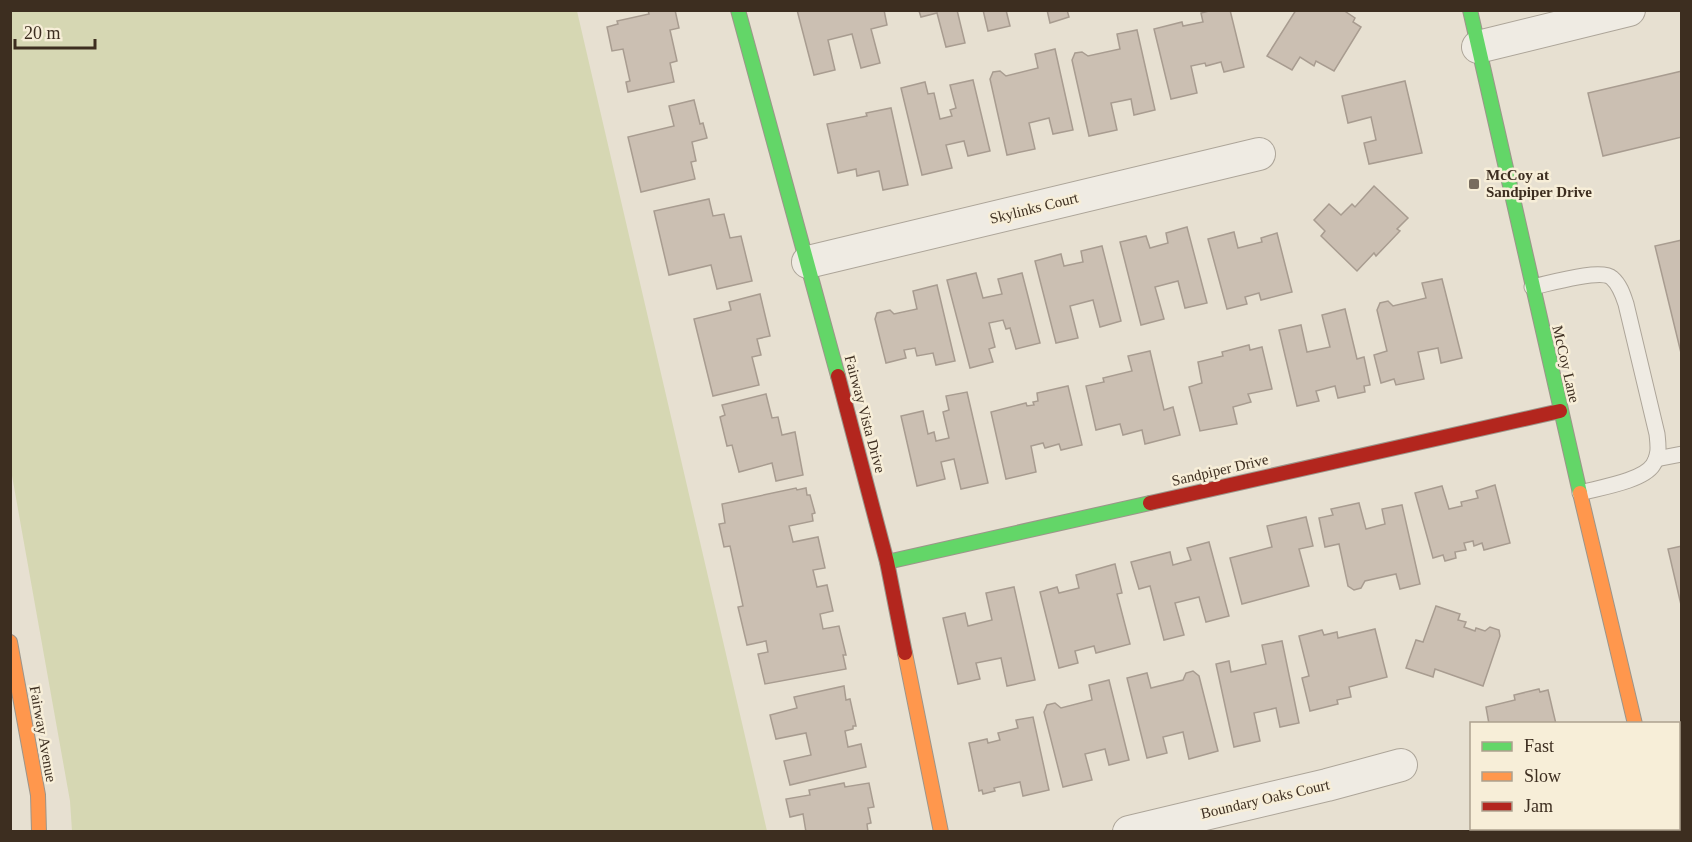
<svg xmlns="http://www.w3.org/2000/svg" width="1692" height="842" font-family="'Times New Roman',serif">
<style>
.green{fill:#d6d7b3}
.building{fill:#cbbfb2;stroke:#a89c90;stroke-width:1.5}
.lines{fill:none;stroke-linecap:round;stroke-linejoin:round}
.lane-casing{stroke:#ada599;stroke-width:17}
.street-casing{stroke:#ada599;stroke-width:34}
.fast-casing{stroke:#9c958a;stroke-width:16}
.slow-casing{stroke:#9c958a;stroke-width:16}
.jam-casing{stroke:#9c958a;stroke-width:16}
.lane{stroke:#efebe3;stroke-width:15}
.street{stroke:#efebe3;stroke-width:32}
.fast{stroke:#63d668;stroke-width:14}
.slow{stroke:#ff974d;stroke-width:14}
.jam{stroke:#b3261e;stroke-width:14}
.poi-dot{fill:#786c5e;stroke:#f7eed8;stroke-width:2}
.labels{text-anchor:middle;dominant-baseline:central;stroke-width:5;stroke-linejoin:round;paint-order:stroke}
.poi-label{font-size:15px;font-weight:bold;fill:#3d2e20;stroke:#f7eed8;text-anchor:start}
.street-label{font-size:15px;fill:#3d2e20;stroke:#f7eed8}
</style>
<rect width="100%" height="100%" fill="#e7e0d1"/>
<path class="green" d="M10,11h567l190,820h-695l-2,-30 -59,-331z"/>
<g class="building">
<path d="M648,10h27l4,18 -9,2 7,31 -7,2 4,19 -46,10 -2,-10 4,-1 -7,-32 -11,2 -5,-24 11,-3 -1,-3 32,-7z"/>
<path d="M797,10h87l3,15 -16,4 9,34 -19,5 -9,-34 -24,6 7,30 -21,5z"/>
<path d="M915,10h42l8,33 -19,4 -9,-34 -16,4 -2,-6z"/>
<path d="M983,10h23l4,16 -22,5z"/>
<path d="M1047,10h20l2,7 -19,6z"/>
<path d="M1230,10l14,57 -20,5 -3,-10 -15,4 -1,-3 -14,3 6,27 -26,6 -17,-70 28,-7 1,4 20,-4 -2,-9 12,-3z"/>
<path d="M1296,10h47l12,8 -2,4 8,5 -27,44 -18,-10 -2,5 -14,-9 -8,13 -25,-14z"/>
<path d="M1137,30l18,80 -21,5 -3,-16 -20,4 6,27 -28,6 -17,-76 3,-7 7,-1 6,4 32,-7 -3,-15z"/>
<path d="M1055,49l18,81 -20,4 -4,-16 -20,5 6,26 -28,6 -17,-76 3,-7 7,-1 6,5 32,-8 -3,-14z"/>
<path d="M1682,71v66l-79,19 -15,-63z"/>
<path d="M973,80l17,71 -22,5 -4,-15 -18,4 6,23 -30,7 -21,-87 24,-6 3,12 6,-1 6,26 12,-3 -2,-6 6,-2 -6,-23z"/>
<path d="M1405,81l17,72 -53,11 -5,-21 12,-3 -5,-23 -23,6 -6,-27z"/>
<path d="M694,100l6,24 3,-1 4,15 -15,4 4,19 -5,1 4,17 -54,13 -13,-55 46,-11 -5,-20z"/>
<path d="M891,108l17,77 -25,5 -4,-19 -22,5 -1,-7 -18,4 -11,-49 40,-8 -1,-3z"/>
<path d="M1374,186l34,32 -11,11 3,2 -24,25 -2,-3 -17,18 -36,-35 4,-5 -11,-11 15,-16 12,11 11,-11 3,3z"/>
<path d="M709,199l4,17 11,-2 6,24 11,-2 11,45 -35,8 -6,-24 -42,10 -15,-64z"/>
<path d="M1187,227l20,76 -22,5 -7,-27 -23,6 9,32 -23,6 -21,-83 26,-6 4,12 18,-5 -2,-10z"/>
<path d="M1234,232l4,16 24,-6 -1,-4 16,-5 15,59 -31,8 -2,-7 -14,4 2,7 -20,5 -19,-70z"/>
<path d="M1682,240v117l-27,-111z"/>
<path d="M1102,246l19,75 -21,6 -7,-27 -23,6 8,32 -22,5 -21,-82 26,-7 3,12 19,-4 -2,-11z"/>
<path d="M976,273l7,25 19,-4 -4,-15 24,-6 18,70 -24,6 -6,-21 -4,1 -3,-9 -14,3 6,24 -6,2 4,13 -23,6 -23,-88z"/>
<path d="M1442,279l20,79 -21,5 -3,-15 -20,4 6,27 -28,6 -2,-6 -13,4 -7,-28 13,-4 -10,-41 3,-7 8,-2 5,5 33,-8 -4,-15z"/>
<path d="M937,285l18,76 -19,4 -3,-12 -16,3 -2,-8 -11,2 2,8 -20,5 -11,-44 2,-6 13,-3 4,4 23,-5 -4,-18z"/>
<path d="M760,294l10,42 -13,3 4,16 -9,2 7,28 -46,11 -19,-77 37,-9 -2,-8z"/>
<path d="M1345,309l12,50 7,-2 6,28 -6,1 1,6 -27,6 -3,-12 -19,5 3,10 -22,5 -18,-76 22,-5 6,27 23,-5 -8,-32z"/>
<path d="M1249,345l1,5 12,-3 10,42 -24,5 3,8 -18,5 4,17 -37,7 -11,-44 13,-4 -4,-21 25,-6 -1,-4z"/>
<path d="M1150,351l14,59 9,-3 7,28 -35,9 -3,-14 -19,5 -3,-11 -24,6 -10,-44 18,-4 -1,-4 29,-7 -4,-15z"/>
<path d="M1068,386l14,59 -21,5 -2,-6 -14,4 -2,-5 -12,3 5,26 -30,7 -15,-67 35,-9 1,3 7,-1 -1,-3 5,-1 -1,-8z"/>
<path d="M967,392l21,91 -27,6 -7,-30 -13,3 4,17 -28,7 -16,-70 22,-5 5,23 6,-2 2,9 13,-3 -6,-26 6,-2 -3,-14z"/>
<path d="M766,394l6,24 6,-1 4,18 13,-3 8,43 -27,6 -4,-18 -33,9 -7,-27 -5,1 -7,-29 5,-2 -3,-10z"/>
<path d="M1495,485l15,58 -26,7 -2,-7 -8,3 -1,-5 -9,2 2,7 -11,2 1,6 -11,3 -2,-6 -10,3 -18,-65 27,-7 7,23 13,-3 -1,-4 17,-4 -2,-7z"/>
<path d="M796,488l1,2 9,-2 1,7h3l5,18 -3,1 1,7 -24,5 4,16 25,-5 7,31 -12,2 4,17 10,-2 6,26 -13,3 3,15 16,-3 7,29h-3l3,14 -81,15 -7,-30 10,-2 -2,-11 -19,4 -9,-38 5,-1 -13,-60 -6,1 -5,-23 6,-1 -3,-19z"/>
<path d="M1359,503l7,26 19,-5 -3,-15 20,-4 18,79 -20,5 -4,-15 -31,7 -4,7 -7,2 -6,-4 -9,-42 -14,3 -6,-29 14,-3 -2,-6z"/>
<path d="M1306,517l7,29 -14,3 10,37 -67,18 -12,-46 42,-11 -5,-21z"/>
<path d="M1209,542l20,74 -23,6 -7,-25 -24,6 9,32 -20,5 -14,-54 -11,3 -8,-27 39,-10 3,13 18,-5 -4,-12z"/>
<path d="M1682,546v63l-14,-60z"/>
<path d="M1115,564l7,29 -5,1 13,50 -34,9 -2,-7 -19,5 3,12 -19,5 -19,-76 17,-5 2,6 20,-5 -3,-13z"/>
<path d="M1014,587l21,93 -28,6 -6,-28 -25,5 4,16 -22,5 -15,-66 22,-5 3,13 24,-6 -6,-27z"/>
<path d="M1436,606l24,8 -2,6 8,2 -2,5 11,4 1,-3 9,3 5,-4 9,3 1,6 -17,50 -48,-17 -2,8 -27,-9 10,-28 7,2z"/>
<path d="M1375,629l12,48 -38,10 2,10 -14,3 1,4 -28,7 -8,-33 7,-2 -10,-40 23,-6 2,5 13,-3 1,6z"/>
<path d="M1282,641l17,82 -19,4 -4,-19 -22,5 6,28 -26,6 -18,-83 13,-3 2,11 35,-8 -4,-19z"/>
<path d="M1193,671l6,5 19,75 -29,8 -6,-27 -20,5 4,16 -20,5 -20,-80 20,-5 4,15 32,-8 3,-7z"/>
<path d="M1109,680l20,80 -20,5 -4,-16 -20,5 7,26 -29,7 -19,-75 3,-7 8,-2 6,5 31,-8 -3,-15z"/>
<path d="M844,686l2,14 4,-1 6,27h-3v3l-8,2 3,16 13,-3 5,23 -76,18 -6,-24 27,-6 -5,-22 -30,6 -6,-24 27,-7 -3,-11z"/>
<path d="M1539,689l1,3 8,-2 8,34h-67l-3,-17 29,-7 -1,-5z"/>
<path d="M1033,717l16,73 -26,6 -3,-14 -26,6 1,3 -12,3 -1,-4 -3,1 -10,-48 18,-4 1,4 12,-3 -2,-7 20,-5 -2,-8z"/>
<path d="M844,783l1,4 24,-4 5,24 -6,1 3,15 -4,1 1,8h-62l-3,-18 -13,3 -4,-18 24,-4 -1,-5z"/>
<path d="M1486,828h55l-2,4h-55z"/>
</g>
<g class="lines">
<g class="lane-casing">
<g id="lane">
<path d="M1532,287c16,-3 69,-19 80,-9 8,7 11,17 14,26l31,130c1,10 3,21 -4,31 -10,16 -55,23 -73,28"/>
<path d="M1656,459l26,-5"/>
</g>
</g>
<g class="street-casing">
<g id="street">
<path d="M1478,47l151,-37"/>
<path d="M808,262l451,-108"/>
<path d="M1129,832l198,-47 74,-20"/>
</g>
</g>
<g class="fast-casing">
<g id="fast">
<path d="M738,10l100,366"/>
<path d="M1470,10l110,483"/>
<path d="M887,562l263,-59"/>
<path d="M1660,828v4"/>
</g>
</g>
<g class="slow-casing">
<g id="slow">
<path d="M1580,493l55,231"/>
<path d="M10,642l28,153 1,37"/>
<path d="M905,653l36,179"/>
</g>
</g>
<g class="jam-casing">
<g id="jam">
<path d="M838,376l49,186 18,91"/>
<path d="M1150,503l410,-92"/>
</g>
</g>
<use href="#lane" class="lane"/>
<use href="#street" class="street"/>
<use href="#fast" class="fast"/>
<use href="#slow" class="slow"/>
<use href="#jam" class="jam"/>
</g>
<rect class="poi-dot" x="1468" y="178" width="12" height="12" rx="3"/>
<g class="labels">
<g class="poi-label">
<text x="1486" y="175">McCoy at<tspan x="1486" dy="17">Sandpiper Drive</tspan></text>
</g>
<g class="street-label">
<text transform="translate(1034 208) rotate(-14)">Skylinks Court</text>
<text transform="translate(1566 364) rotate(77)">McCoy Lane</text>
<text transform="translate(865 414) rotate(75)">Fairway Vista Drive</text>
<text transform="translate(1220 470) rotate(-13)">Sandpiper Drive</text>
<text transform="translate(43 734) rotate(80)">Fairway Avenue</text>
<text transform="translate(1265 799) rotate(-13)">Boundary Oaks Court</text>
</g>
</g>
<rect width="1692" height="842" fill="none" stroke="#3d2e20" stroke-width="24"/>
<rect x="1470" y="722" width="210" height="108" fill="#f7eed8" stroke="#ada18e" stroke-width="1.5"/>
<rect x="1482" y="742" width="30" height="9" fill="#63d668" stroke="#ada18e" stroke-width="1.5"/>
<text x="1524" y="752" font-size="18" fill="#3d2e20">Fast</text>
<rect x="1482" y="772" width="30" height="9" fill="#ff974d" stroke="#ada18e" stroke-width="1.5"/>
<text x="1524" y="782" font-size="18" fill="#3d2e20">Slow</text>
<rect x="1482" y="802" width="30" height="9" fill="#b3261e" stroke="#ada18e" stroke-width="1.5"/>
<text x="1524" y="812" font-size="18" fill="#3d2e20">Jam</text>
<path d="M15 39v9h80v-9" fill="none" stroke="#3d2e20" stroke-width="3"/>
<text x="24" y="39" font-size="18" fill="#3d2e20" stroke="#f7eed8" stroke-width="4.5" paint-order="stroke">20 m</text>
</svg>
